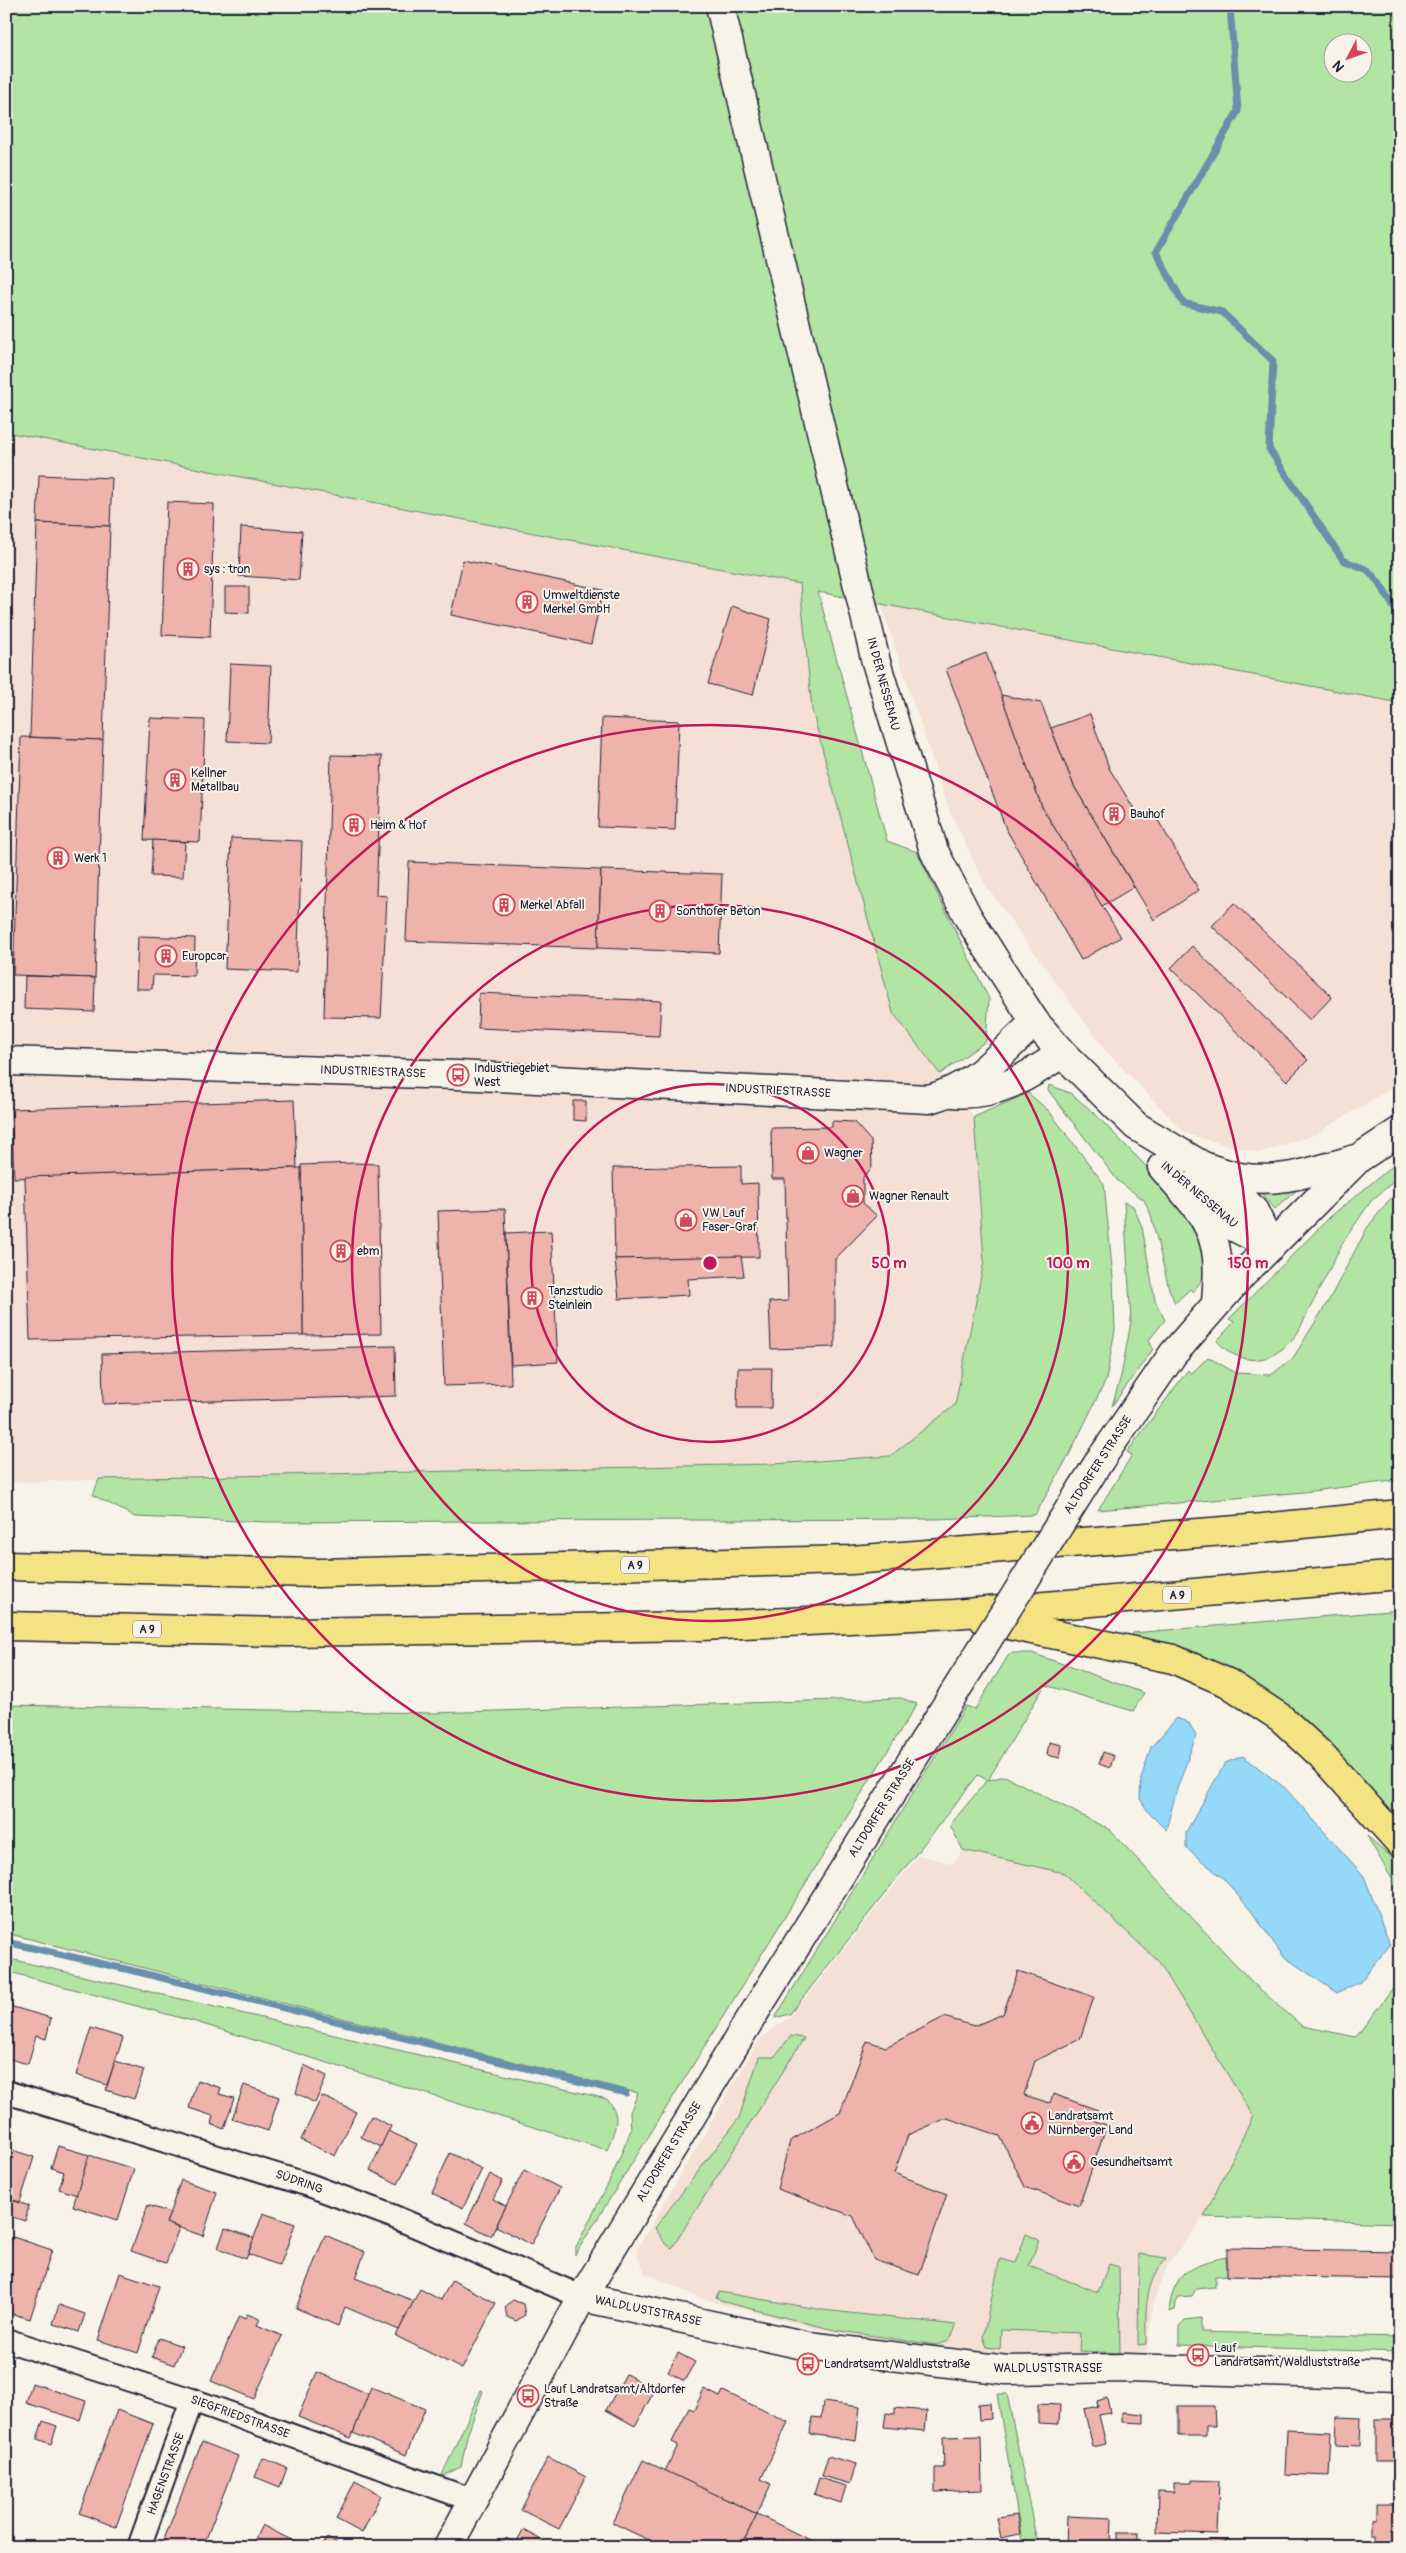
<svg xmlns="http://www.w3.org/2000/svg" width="1406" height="2553" font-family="Pangolin,sans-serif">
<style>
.built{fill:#f4e0d5}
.green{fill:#b2e4a4;stroke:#6a8370;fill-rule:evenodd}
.water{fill:#95d8f7;stroke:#678fac}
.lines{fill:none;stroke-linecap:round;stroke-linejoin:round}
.stream{stroke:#678fac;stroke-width:7}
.building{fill:#eeb3aa;stroke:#22223b}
.minor-casing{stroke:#22223b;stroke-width:26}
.tertiary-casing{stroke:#22223b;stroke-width:31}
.secondary-casing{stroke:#22223b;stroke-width:31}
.motorway-casing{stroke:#22223b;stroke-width:31}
.minor{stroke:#f7f3e8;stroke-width:22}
.tertiary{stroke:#f7f3e8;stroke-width:28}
.secondary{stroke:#f7f3e8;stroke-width:28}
.motorway{stroke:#f4e382;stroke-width:28}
.secondary-bridge-casing{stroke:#22223b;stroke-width:31;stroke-linecap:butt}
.secondary-bridge{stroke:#f7f3e8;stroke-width:28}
.ring{fill:none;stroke:#c2185b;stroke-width:2.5}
.labels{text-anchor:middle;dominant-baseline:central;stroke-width:4;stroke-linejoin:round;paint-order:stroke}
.shield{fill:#f7f3e8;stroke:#62616f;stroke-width:1}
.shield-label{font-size:11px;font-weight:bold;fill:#22223b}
.poi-label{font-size:12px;fill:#22223b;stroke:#f7f3e8;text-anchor:start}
.street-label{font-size:12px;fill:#22223b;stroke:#f7f3e8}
.centre{fill:#c2185b;stroke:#f7f3e8;stroke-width:2.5}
.ring-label{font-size:15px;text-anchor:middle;font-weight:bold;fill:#c2185b;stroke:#f7f3e8;stroke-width:4;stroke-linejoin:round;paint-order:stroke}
</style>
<rect width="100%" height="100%" fill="#f7f3e8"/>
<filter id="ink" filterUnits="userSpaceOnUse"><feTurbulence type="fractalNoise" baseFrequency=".02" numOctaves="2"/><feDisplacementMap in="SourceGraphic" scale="10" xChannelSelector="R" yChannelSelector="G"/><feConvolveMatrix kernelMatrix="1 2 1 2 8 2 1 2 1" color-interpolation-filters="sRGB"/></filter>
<g filter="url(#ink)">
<g class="built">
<path d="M6,432l794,152 12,126 81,303 81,104 10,144 -29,144 -65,51 -116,8 -768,18z"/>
<path d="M881,604l519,99v380l-86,52 -56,18 -72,-19 -81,-84 -121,-167 -36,-76z"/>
<path d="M963,1850l101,23 95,89 94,154 -49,101 -37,48 -15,41 -6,53 -56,2 -137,-7 -144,-27 -109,-29 -55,-25 -9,-22 125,-214 29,-20 129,-162 34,9z"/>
</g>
<g class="green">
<path d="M6,6h1394v697l-582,-111 69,249 30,11 72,147 -3,42 -46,33 -47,-61 -81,-303 -12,-126 -794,-152zM1334,42h30v30h-30z"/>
<path d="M1049,1085l21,8 22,18 90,92 17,27 8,30 -4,18 -10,14 -3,-3 -15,14 -6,-14 -18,-74 -7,-15 -26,-19 -70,-91z"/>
<path d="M1028,1093l21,18 55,73 9,94 2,52 -9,50 -37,75 -34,60 -99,4 -668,3 -133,-5 -42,-22 6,-16 674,-15 117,-8 65,-51 29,-144 -10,-144z"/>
<path d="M1400,1160v16l-29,25 -28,41 -46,92c-22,29 -54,36 -80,7l17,-19 -5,-3 102,-103z"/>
<path d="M1298,1189l-23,20 -15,-17z"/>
<path d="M1400,1191v289l-96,12 -206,18 34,-55 -5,-3 61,-82 3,4 17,-17 28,16 35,2 22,-17 36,-58 38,-72 22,-28z"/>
<path d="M1124,1202l9,4 9,21 13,74 10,19 -16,20 4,9 -41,57 9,-30 10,-54z"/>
<path d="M1400,1610v87l-5,57 5,27v48l-44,-52 -224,-140 1,-4z"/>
<path d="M1010,1653h22l112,40 -11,18 -88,-26 -57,95 17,-4 105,54 144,154 48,42 54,11 44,-59v245l-196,-6 49,-101 -94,-154 -95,-89 -101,-23 -13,-25 37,-45 -9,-5 -188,239 -15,4 191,-312 9,3z"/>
<path d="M901,1698l16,6 -342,551v-6l37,-73 19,-46 -1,-18 8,-19 -632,-160v-228l426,8z"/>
<path d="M1367,1836l33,28v29z"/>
<path d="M6,1958l601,141c16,18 7,31 0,51l-411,-128 -190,-51z"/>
<path d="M791,2036l13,2 -132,210 -7,-5 -10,-15 84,-110 20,-61h15z"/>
<path d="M1026,2234l13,6 -10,26 69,26 11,-28 10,3 1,86 -41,-2 1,-18 -79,-3 -1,19 -13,-2 -4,-10 17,-78 16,4z"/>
<path d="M1139,2254l27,4c-23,28 -20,52 -20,86l-8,1z"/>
<path d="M1226,2257l2,18 -13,1v11l-19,2 -4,7 -15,1 -2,13 -6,2c4,-39 20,-47 57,-55z"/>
<path d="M719,2292l104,18 133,15c-3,12 -7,17 -20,20l-102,-15 -114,-29 -4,-4z"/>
<path d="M1201,2318v14l199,5v15l-221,-7v-19l6,-6z"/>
<path d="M481,2390l2,1 -16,45 -6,31 -20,10z"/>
<path d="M997,2394h10l31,153h-15z"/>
</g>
<g class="water">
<path d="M1177,1718l12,5 7,13 -19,53 -11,41 -17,-17 -9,-14 1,-20 10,-32z"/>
<path d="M1243,1756l42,32 79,88 26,69 -30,37 -23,11 -54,-37 -31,-44 -28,-33 -38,-31v-16l39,-69z"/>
</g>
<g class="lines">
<g class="stream">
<path d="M1230,6l8,105 -82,141 27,51 39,9 51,49 -4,88 74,111 25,10 12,14 20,34"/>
<path d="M6,1942l124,28 496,123"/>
</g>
</g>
<g class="building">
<path d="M39,475l73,3 -2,48 -73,-3z"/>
<path d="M167,502l47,2 -4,133 -48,-2z"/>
<path d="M37,523l73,3 -7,214 -73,-3z"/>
<path d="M241,527l61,4 -3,49 -60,-4z"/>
<path d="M463,560l140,30 -12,54 -140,-29z"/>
<path d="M225,587h24v26l-24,-1z"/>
<path d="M732,606l39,13 -18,76 -45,-11z"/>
<path d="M986,653l56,154 79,130 -40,23 -75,-131 -60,-160z"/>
<path d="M230,664l41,2 -3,77 -41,-2z"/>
<path d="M1001,695l40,8 33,83 60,101 -32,19 -60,-99z"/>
<path d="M1090,714l19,54 30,49 13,-7 47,80 -45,30 -80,-134 -23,-58z"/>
<path d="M150,718l55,2 -5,122 -56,-2z"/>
<path d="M602,718l77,3 -4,109 -77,-3z"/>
<path d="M21,737l82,3 -8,238 -82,-3z"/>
<path d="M331,755l51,1 -6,139 11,1 -6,122 -57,-1z"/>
<path d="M231,838l71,3 -5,131 -72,-3z"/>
<path d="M153,840l32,2 -2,35 -32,-1z"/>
<path d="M409,862l192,8 -3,78 -192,-7z"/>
<path d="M601,870l121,4 -3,79 -121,-5z"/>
<path d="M1234,903l98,94 -22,23 -98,-94z"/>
<path d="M138,936l57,2 -1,38 -41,-1 -1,14h-16z"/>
<path d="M1192,946l116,114 -21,21 -116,-113z"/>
<path d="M25,976l70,2 -1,34 -70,-3z"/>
<path d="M479,993l182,8 -2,35 -181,-8z"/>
<path d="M294,1100l3,68 -283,10 -3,-69z"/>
<path d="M573,1101h13v20l-13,-1z"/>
<path d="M832,1121l22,1 17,19 1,27 -9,9v26l14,13 -42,43v88l-64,2 -2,-47 19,-1 -3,-122h-13l-1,-51 61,-1z"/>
<path d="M355,1163l23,1 3,170 -78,1 -2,-170z"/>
<path d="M741,1166v18l17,-1 1,74 -144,2 -2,-91z"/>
<path d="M297,1168h4l2,167 -273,5 -5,-163z"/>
<path d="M505,1209l6,175 -67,2 -6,-175z"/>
<path d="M551,1231l7,131 -47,3 -5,-132z"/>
<path d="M741,1256l3,20 -56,3 1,16 -70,4 -4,-40z"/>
<path d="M395,1346l1,50 -293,8 -1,-50z"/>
<path d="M738,1368h34l-1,40h-34z"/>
<path d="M1049,1742l13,3 -2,13 -13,-3z"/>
<path d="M1103,1752l11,4 -4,12 -11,-4z"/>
<path d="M1018,1971l76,26 -14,42 -45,22 -11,34 26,8 3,-9 45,16 -3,11 12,4 -28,81 -54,-19 -25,-51 -53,-18 -39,17 -14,38 53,21 -28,81 -45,-15 -21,-44 -76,-27 13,-48 50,-28 27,-72 19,6 58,-30 30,9 29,-12z"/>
<path d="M6,2005l45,13 -5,21 -10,-3 -8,28 -22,-6z"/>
<path d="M91,2028l32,10 -16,47 -31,-10z"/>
<path d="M115,2061l29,9 -10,29 -28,-9z"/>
<path d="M304,2065l23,11 -12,27 -19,-10z"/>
<path d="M197,2080l24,8 -2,6 15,4 -10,31 -13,-5 2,-8 -24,-8z"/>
<path d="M244,2085l35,12 -11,34 -36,-12z"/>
<path d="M322,2096l34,16 -21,44 -34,-16z"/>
<path d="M371,2116l20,10 -10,21 -20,-10z"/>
<path d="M388,2131l29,13 -19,40 -28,-14z"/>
<path d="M58,2146l31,9 -12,40 -18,-6 5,-17 -13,-4z"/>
<path d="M6,2148l28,9 -14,45 -14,-4z"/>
<path d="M450,2153l32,16 -19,39 -31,-15z"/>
<path d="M89,2155l45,14 -16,51 -45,-14z"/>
<path d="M524,2170l36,18 -29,57 -35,-19z"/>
<path d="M490,2174l13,7 -10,18 13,7 -15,30 -25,-13z"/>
<path d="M181,2180l36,12 -14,44 -37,-13z"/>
<path d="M6,2198l23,8 -4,15 -19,-6z"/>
<path d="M148,2205l22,8 -4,10 13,5 -13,35 -35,-12z"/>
<path d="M263,2213l32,11 -15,42 -32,-12z"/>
<path d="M225,2228l29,10 -8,21 -28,-11z"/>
<path d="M325,2235l40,17 -10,26 59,23 -15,29 -54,-23 -7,19 -42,-18z"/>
<path d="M13,2237l39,13 -22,69 -24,-7v-53z"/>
<path d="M1227,2248l173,3v28l-173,-3z"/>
<path d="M120,2273l39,13 -21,67 -40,-13z"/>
<path d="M452,2280l44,23 -34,66 -66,-33 24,-47 21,11z"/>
<path d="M513,2300l10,4 2,11 -9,6 -9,-4 -2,-10z"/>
<path d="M59,2305l26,9 -6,18 -26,-8z"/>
<path d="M247,2314l13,5 -3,6 25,11 -28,63 -43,-18 28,-65 6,3z"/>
<path d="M159,2338l23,8 -8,19 -22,-8z"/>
<path d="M678,2353l17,9 -11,19 -16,-9z"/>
<path d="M317,2372l52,22 -18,44 -53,-21z"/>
<path d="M626,2374l29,16 -20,36 -29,-16z"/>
<path d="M32,2383l54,18 -6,19 -54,-17z"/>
<path d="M371,2387l54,22 -19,46 -53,-22z"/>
<path d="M704,2389l16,8 3,-6 65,31 -27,57 10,5 -14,30 -92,-43 13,-26 -6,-3 17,-34 5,2z"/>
<path d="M1107,2398l3,15 -11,2 7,29 -13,3 -9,-38 14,-3 -1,-5z"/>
<path d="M823,2402l37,5 -4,34 -46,-7 2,-17 9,1z"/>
<path d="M990,2403l1,16 -12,1 -1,-16z"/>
<path d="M1038,2404l22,1 -1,19 -21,-1z"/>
<path d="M1178,2406h36l1,19h-9v11h-28z"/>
<path d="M895,2408l32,3 -2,20 -41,-4 2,-14 9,1z"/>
<path d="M117,2410l36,14 -37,103 -37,-14z"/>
<path d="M1122,2412l22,2v9l-22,-1z"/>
<path d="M1337,2417l24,1 -1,28 -24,-1z"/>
<rect x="1376" y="2419" width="24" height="42"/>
<path d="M43,2421l14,5 -6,18 -14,-5z"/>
<path d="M1287,2430l44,2 -2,44 -44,-2z"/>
<path d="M981,2436l1,54 -47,2v-24h9l-1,-31z"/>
<path d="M202,2442l36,14 -35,91h-28l-12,-5z"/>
<path d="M828,2456l28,8 -6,20 -28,-8z"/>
<path d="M548,2457l38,20 -27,52 -38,-19z"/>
<path d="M263,2458l24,10 -7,19 -25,-10z"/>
<path d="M643,2460l114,54 -16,33h-78l-50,-24z"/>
<path d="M819,2478l27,8 -5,17 -27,-9z"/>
<path d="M1192,2480l27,1 -2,53 -60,-2 1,-41 16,1v-9h18z"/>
<path d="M355,2481l26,14 -19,38 -26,-14z"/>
<path d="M1376,2504h24v43h-24v-13h-4v-15h4z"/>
<path d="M757,2514l67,33h-83z"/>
<path d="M1017,2515l3,19 -19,4 -4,-20z"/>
<path d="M1067,2516l45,2 -1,29h-45z"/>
<path d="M262,2525l37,19 6,3h-54z"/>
<path d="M523,2530l20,11 -3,6h-17l-7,-4z"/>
<rect x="1118" y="2533" width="20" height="14"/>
<path d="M327,2538l18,9h-23z"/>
<path d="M506,2538l10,5 7,4h-22z"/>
<path d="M1210,2540l16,1v6h-17z"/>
</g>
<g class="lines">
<g class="minor-casing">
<g id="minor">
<path d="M6,2092l303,93 83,31 190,81"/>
<path d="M6,2340l183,59 283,101"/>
<path d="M139,2547l53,-147"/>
</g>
</g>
<g class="tertiary-casing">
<g id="tertiary">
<path d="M720,6l156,656 58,189 34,66 34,54 33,51 27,31 74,73 67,40 39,32 12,13 17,35"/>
<path d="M6,1061l452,14 471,24c48,-13 71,-46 106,-77"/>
<path d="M953,1093c43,4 75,-16 109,-40"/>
<path d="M1187,1187l49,41 35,18"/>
<path d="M582,2297l226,49 199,24 118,-2 275,8"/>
</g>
</g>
<g class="secondary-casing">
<g id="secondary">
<path d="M1203,1166c12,4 25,9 37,11 39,7 79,-7 115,-18"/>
<path d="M1162,1167c18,22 45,46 52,75 6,20 3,42 2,62"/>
<path d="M1100,1460l73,-106 69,-79 117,-117 41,-27"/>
<path d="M448,2547l134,-250 161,-266 213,-341"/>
</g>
</g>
<g class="motorway-casing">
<g id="motorway">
<path d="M6,1566l312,7 533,-13 412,-32 137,-14"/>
<path d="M984,1620l189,39 55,24 53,35 39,36 80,89"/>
<path d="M6,1626l282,6 414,-6 252,-12 446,-39"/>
</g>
</g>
<use href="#minor" class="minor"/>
<use href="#tertiary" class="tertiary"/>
<use href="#secondary" class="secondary"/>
<use href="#motorway" class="motorway"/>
<g class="secondary-bridge-casing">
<path id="secondary-bridge" d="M956,1690l144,-230"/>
</g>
<use href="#secondary-bridge" class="secondary-bridge"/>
</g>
</g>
<g class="ring">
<circle cx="710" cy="1263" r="179"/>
<circle cx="710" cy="1263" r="358"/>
<circle cx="710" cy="1263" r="538"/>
</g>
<defs>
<g id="building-ring" transform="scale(1.125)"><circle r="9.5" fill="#f7f3e8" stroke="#d1495b" stroke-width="1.5"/><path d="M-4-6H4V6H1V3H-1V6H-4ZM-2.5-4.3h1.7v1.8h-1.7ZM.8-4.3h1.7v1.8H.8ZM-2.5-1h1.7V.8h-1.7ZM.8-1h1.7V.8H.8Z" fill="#d1495b"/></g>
<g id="bus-ring" transform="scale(1.125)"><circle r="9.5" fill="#f7f3e8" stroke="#d1495b" stroke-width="1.5"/><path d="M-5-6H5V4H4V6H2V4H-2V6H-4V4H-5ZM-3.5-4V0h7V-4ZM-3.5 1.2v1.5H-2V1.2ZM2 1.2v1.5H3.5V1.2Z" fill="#d1495b"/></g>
<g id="shop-ring" transform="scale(1.125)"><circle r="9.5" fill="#f7f3e8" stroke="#d1495b" stroke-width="1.5"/><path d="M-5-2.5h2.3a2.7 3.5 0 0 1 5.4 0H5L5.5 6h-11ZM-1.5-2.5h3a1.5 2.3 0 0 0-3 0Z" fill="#d1495b"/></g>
<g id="civic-ring" transform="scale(1.125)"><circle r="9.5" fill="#f7f3e8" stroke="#d1495b" stroke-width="1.5"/><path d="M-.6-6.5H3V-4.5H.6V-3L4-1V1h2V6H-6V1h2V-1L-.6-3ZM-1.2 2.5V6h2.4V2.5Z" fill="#d1495b"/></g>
</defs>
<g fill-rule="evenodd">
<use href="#building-ring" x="188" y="569"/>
<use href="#building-ring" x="527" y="602"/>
<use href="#building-ring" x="175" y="780"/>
<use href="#building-ring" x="1114" y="814"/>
<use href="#building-ring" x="354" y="825"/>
<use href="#building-ring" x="58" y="858"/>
<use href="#building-ring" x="504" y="905"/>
<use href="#building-ring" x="660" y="911"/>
<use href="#building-ring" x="166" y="956"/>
<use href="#bus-ring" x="458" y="1075"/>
<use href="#shop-ring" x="808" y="1153"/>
<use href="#shop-ring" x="853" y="1196"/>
<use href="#shop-ring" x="686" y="1220"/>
<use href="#building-ring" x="341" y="1251"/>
<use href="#building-ring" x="532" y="1298"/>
<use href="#civic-ring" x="1032" y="2123"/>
<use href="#civic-ring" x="1074" y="2162"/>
<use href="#bus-ring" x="1198" y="2355"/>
<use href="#bus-ring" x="808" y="2364"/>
<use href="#bus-ring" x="528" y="2396"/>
</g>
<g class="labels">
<g class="shield">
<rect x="621" y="1556.5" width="28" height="17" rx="4"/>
<rect x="1163" y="1586.5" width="28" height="17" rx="4"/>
<rect x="133" y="1620.5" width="28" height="17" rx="4"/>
</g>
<g class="shield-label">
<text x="635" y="1565">A 9</text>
<text x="1177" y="1595">A 9</text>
<text x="147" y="1629">A 9</text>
</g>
<g class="poi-label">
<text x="204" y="569">sys : tron</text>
<text x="543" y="595">Umweltdienste<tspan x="543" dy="14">Merkel GmbH</tspan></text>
<text x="191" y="773">Kellner<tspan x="191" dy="14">Metallbau</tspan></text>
<text x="1130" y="814">Bauhof</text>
<text x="370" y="825">Heim &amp; Hof</text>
<text x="74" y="858">Werk 1</text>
<text x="520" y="905">Merkel Abfall</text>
<text x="676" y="911">Sonthofer Beton</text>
<text x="182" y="956">Europcar</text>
<text x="474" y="1068">Industriegebiet<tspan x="474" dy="14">West</tspan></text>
<text x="824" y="1153">Wagner</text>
<text x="869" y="1196">Wagner Renault</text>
<text x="702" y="1213">VW Lauf<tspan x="702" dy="14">Faser-Graf</tspan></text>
<text x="357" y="1251">ebm</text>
<text x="548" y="1291">Tanzstudio<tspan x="548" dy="14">Steinlein</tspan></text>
<text x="1048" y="2116">Landratsamt<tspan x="1048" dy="14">Nürnberger Land</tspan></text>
<text x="1090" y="2162">Gesundheitsamt</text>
<text x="1214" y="2348">Lauf<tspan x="1214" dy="14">Landratsamt/Waldluststraße</tspan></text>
<text x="824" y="2364">Landratsamt/Waldluststraße</text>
<text x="544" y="2389">Lauf Landratsamt/Altdorfer<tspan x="544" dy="14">Straße</tspan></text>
</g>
<g class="street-label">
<text transform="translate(883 684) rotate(75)">IN DER NESSENAU</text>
<text transform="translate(373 1072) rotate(2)">INDUSTRIESTRASSE</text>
<text transform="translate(778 1091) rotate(3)">INDUSTRIESTRASSE</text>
<text transform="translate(1199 1195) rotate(40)">IN DER NESSENAU</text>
<text transform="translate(1098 1465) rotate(-57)">ALTDORFER STRASSE</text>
<text transform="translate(882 1808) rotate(-58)">ALTDORFER STRASSE</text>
<text transform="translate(669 2152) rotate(-59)">ALTDORFER STRASSE</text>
<text transform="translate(299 2182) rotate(19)">SÜDRING</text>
<text transform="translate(648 2311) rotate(12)">WALDLUSTSTRASSE</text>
<text x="1048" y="2368">WALDLUSTSTRASSE</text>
<text transform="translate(240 2417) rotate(20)">SIEGFRIEDSTRASSE</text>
<text transform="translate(166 2474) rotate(-70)">HAGENSTRASSE</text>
</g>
</g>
<circle cx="710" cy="1263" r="8" class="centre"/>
<g class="ring-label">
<text x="889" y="1268">50 m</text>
<text x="1068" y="1268">100 m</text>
<text x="1248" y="1268">150 m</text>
</g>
<rect width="1406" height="2553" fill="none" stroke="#f7f3e8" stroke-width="25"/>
<rect x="12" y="12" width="1381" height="2528" fill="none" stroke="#22223b" stroke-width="2" filter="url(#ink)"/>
<g transform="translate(1348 58) rotate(229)"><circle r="24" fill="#f7f3e8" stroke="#a29fa3"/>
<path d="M0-4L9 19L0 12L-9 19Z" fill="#d1495b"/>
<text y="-8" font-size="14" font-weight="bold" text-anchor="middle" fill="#22223b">N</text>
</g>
</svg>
